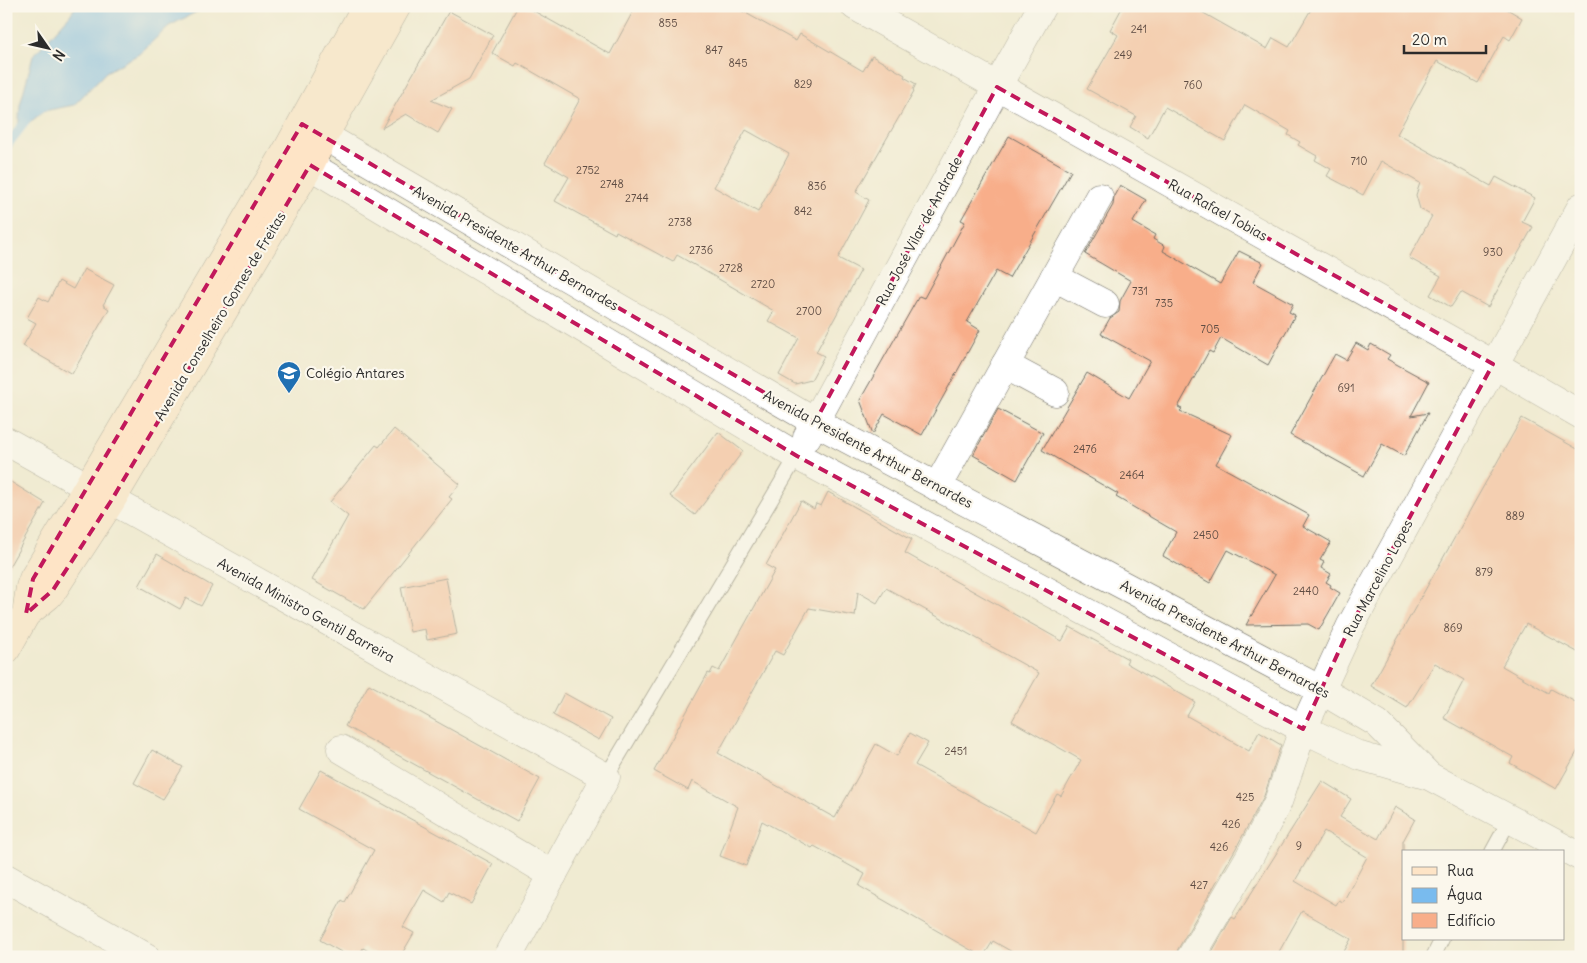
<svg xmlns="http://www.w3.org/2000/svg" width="1587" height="963" font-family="Delius,sans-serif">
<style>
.water{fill:#79bbee;stroke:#52738c}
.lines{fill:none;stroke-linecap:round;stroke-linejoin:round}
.stream{stroke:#79bbee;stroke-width:9}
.building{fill:#f8ae8a;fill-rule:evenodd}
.lane-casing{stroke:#706e65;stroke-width:16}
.street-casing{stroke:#706e65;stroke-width:29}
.secondary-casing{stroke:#706e65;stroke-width:29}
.lane{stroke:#fff;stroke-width:14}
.street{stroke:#fff;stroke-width:28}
.secondary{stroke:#fee4c6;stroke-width:28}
.marked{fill:none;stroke:#c2185b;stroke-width:4;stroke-dasharray:10 6;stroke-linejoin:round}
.labels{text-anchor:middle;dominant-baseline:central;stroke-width:4.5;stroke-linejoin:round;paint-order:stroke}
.number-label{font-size:11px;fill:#5e4c43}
.street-label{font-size:14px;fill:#2b2b2b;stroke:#fbf7ec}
.poi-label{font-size:14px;fill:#2b2b2b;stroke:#fbf7ec;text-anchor:start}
</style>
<rect width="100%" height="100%" fill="#fbf7ec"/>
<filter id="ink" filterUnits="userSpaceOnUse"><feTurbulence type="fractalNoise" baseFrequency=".02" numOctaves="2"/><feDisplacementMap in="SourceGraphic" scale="10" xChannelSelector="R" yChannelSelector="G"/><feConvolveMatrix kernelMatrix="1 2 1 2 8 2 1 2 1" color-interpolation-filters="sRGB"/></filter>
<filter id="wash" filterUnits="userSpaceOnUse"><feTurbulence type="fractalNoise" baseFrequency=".0096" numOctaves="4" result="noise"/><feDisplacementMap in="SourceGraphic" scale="20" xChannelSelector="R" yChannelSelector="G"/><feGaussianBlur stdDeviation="1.12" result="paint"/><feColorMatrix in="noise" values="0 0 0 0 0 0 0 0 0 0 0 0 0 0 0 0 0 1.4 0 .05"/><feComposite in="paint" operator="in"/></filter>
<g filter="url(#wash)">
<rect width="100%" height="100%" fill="#f0ebd2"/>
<path class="water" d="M76,6h132l-39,20 -30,28 -33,18 -32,33 -30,6 -26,21 2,-27 13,-49 37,-41z"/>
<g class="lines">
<path class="stream" d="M6,147l19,-25"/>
</g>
<g id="blocks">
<g class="building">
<path d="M518,6h7l85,48 26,-48h97l63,35 4,-7 63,37 9,-15 33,19 -1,2 12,7 -3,6 1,1 -58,101 13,8 -31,58 23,12 -45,82 8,4 -13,24 -16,4 -16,-9 20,-37 -31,-17 6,-10 -97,-56 -4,7 -57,-31 -1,3 -60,-33 14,-24 -24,-14 35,-64 -63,-36 -2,3 -23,-13zM746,130l43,24 -31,58 -44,-25z"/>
<path d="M1123,6h68l76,43 6,-11 16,9 24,-41h189l20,12 -12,22 -6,-4 -26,47 -41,-22 -40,73 94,52 5,-9 39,21 -13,24 11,5 -45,80 -27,-15 -10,15 -21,-12 11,-19 -32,-18 23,-42 -12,-7 -4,-14 4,-12 -39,-22 -18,34 -36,-19 4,-7 -16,-9 2,-4 -19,-11 2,-3 -12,-7 2,-4 -45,-26 -20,36 -60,-34 -17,31 -18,-11 6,-11 -49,-27 31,-54 -8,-5z"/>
<path d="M449,11l44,24 -24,44 -38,21 21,9 -14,24 -32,-19 -24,14z"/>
<path d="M1009,136l62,35 -62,107 -13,-7 -29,51 13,8 -58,105 -38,-21 -11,20 -13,-34 59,-104 5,2 41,-76 -4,-2z"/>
<path d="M1120,185l26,15 -13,22 22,13 -2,4 12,7 -2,5 57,33 19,-33 24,12 -10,19 40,22 -4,8 6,3 -27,50 -47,-27 -8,15 -4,-2 -31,56 4,2 -2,2 52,24 -16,29 93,51 -6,11 28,16 -11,18 4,2 -3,6 10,6 -5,8 5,3 -1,2 10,6 -21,37 -11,-6 -62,1 29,-50 -47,-25 -18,33 -47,-27 13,-24 -60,-35 2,-3 -76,-44 45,-77 42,25 21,-37 -49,-27 9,-16 9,-6 1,-11 11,-20 -46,-27 28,-49 1,-9z"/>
<path d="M84,269l30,16 -11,20 6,4 -37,65 -49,-28 13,-23 -9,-5 12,-21 9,5 11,-21 14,8z"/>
<path d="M1356,343l12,7 3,-6 19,11 -3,4 42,23 -18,34 17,-3 -24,43 -22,-12 -18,32 -74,-41 45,-81 11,6z"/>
<path d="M998,409l45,24 -26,47 -44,-25z"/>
<path d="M1522,418l59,33v203l-55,-30 -24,42 47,27 2,-4 30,16v40l-25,44 -46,-26 3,-6 -69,-39 20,-38 -29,-17 -28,45 -36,-22z"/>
<path d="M394,429l66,55 -11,13 3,2 -88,110 -52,-29 36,-64 -18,-14 46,-57 3,2z"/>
<path d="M718,432l25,19 -48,64 -25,-19z"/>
<path d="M6,479l39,24 -39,69z"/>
<path d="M828,492l84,47 -7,14 157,88 8,-14 58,32 -2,4 69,39 -8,14 62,35 10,-19 22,13 -17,51 -28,52 -58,101 -3,8h-154l-28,-16 -10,16 -124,-71 6,-12 -51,-28 -2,2 -50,-27 -16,45 -26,-10 18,-49 -46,-26 -4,9 -34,-19 54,-98 2,1 3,-6 6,3 56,-101 -9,-5 35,-64 13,8 2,-5 5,2zM886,588l153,85 -27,48 69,39 -20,36 -4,-2 -21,38 -121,-67 13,-22 -18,-10 -13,23 -21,-12 -41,74 -117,-65 57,-102 8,4 26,-47 46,8 3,-24 19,11z"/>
<path d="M157,554l55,32 -11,20 -15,-8 -6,11 -41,-23z"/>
<path d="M446,578l11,56 -30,6 -2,-11 -15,3 -9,-45z"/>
<path d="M369,684l171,95 -23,42 -172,-95z"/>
<path d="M564,693l47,26 -12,21 -46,-25z"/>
<path d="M152,750l31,17 -20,32 -29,-16z"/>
<path d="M321,770l172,94 -22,40 -22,-12 -5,10 -20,-12 -21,37 11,6 -14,24h-21l-16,-9 -5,9h-8l-30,-17 22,-40 3,2 29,-52 -75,-41z"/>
<path d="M1322,781l29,18 -11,18 38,22 17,-32 20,12 -12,22v116h-62l10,-18 -49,-28 -26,46h-67l23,-40 3,2zM1324,831l43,26 -24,45 -4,-2 -3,5 -41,-24z"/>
</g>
</g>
</g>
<g filter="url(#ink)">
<use href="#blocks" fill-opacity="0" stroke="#706e65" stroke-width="1"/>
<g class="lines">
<g class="lane-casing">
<g id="lane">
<path d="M606,777l191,-321"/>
<path d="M1492,852l18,-33"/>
<path d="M1433,957l9,-18"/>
</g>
</g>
<g class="street-casing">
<g id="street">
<path d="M855,6l638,358 88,51"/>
<path d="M304,124l511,298 506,268 56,33 51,52"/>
<path d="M289,153l508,303 506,273 57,27 69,20 152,81"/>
<path d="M1054,277l51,27"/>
<path d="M1005,365l50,27"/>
<path d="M807,437l190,-350 45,-81"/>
<path d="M6,441l600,336 -98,180"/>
<path d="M937,487l162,-290"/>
<path d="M341,749l212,126"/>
<path d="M6,878l140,79"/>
<path d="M1191,957l59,-101 28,-54 25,-73 47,-102 231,-420"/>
</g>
</g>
<g class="secondary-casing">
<g id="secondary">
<path d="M26,614l4,-27 3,-8 253,-427 80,-146"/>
<path d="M6,650l20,-36 22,-18 5,-6 58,-89 199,-336 14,-29 73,-130"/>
</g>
</g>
<use href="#lane" class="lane"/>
<use href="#street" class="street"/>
<use href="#secondary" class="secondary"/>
</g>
</g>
<path d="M0 0H1587V963H0ZM997,87l496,277 -143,263 -47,102 -506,-273 -487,-291 -199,336 -58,89 -27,24 7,-35 269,-455 513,298z" fill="#f0ebd2" fill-opacity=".55" fill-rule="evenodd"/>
<path class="marked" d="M997,87l496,277 -143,263 -47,102 -506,-273 -487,-291 -199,336 -58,89 -27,24 7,-35 269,-455 513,298z"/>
<defs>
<g id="school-pin" transform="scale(1.25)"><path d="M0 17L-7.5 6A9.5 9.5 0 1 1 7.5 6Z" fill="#1f6fb2" stroke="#fbf7ec"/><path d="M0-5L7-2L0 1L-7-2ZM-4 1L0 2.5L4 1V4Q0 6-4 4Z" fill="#fff"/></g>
</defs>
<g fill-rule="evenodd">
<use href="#school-pin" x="289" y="373"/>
</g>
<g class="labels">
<g class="number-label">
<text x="668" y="23">855</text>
<text x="1139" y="29">241</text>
<text x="714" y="50">847</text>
<text x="1123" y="55">249</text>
<text x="738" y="63">845</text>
<text x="803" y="84">829</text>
<text x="1193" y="85">760</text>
<text x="1359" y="161">710</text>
<text x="588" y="170">2752</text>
<text x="612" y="184">2748</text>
<text x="817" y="186">836</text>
<text x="637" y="198">2744</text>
<text x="803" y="211">842</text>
<text x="680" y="222">2738</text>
<text x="701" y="250">2736</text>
<text x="1493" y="252">930</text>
<text x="731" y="268">2728</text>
<text x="763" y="284">2720</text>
<text x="1140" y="291">731</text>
<text x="1164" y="303">735</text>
<text x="809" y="311">2700</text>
<text x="1210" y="329">705</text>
<text x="1346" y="388">691</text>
<text x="1085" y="449">2476</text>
<text x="1132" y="475">2464</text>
<text x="1515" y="516">889</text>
<text x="1206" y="535">2450</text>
<text x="1484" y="572">879</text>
<text x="1306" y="591">2440</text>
<text x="1453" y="628">869</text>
<text x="956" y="751">2451</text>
<text x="1245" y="797">425</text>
<text x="1231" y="824">426</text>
<text x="1299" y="846">9</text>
<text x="1219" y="847">426</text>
<text x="1199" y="885">427</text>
</g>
<g class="street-label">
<text transform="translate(1218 210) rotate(29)">Rua Rafael Tobias</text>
<text transform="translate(919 231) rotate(-62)">Rua José Vilar de Andrade</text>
<text transform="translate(516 248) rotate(30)">Avenida Presidente Arthur Bernardes</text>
<text transform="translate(220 316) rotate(-59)">Avenida Conselheiro Gomes de Freitas</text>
<text transform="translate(868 449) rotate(28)">Avenida Presidente Arthur Bernardes</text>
<text transform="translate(1378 578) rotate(-62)">Rua Marcelino Lopes</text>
<text transform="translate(306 610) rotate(29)">Avenida Ministro Gentil Barreira</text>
<text transform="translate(1225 639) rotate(28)">Avenida Presidente Arthur Bernardes</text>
</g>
<g class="poi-label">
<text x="306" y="373">Colégio Antares</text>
</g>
</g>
<rect width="1587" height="963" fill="none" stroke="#fbf7ec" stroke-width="25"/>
<rect x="1402" y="850" width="162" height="90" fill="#fbf7ec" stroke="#a8a59f"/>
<rect x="1412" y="867" width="25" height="8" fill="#fee4c6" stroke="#a8a59f"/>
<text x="1447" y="876" font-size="15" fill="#2b2b2b">Rua</text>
<rect x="1412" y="888" width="25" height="15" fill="#79bbee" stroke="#a8a59f"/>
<text x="1447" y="900" font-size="15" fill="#2b2b2b">Água</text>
<rect x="1412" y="913" width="25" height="15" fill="#f8ae8a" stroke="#a8a59f"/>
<text x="1447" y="926" font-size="15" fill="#2b2b2b">Edifício</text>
<g transform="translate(48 48) rotate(124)" stroke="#fbf7ec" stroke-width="4" paint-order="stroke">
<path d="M0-4L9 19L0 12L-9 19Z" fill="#2b2b2b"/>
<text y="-8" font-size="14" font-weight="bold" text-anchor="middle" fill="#2b2b2b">N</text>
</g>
<path d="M1404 45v8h82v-8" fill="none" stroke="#2b2b2b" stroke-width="2.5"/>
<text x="1412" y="45" font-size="15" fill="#2b2b2b" stroke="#fbf7ec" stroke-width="4" paint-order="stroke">20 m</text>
</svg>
